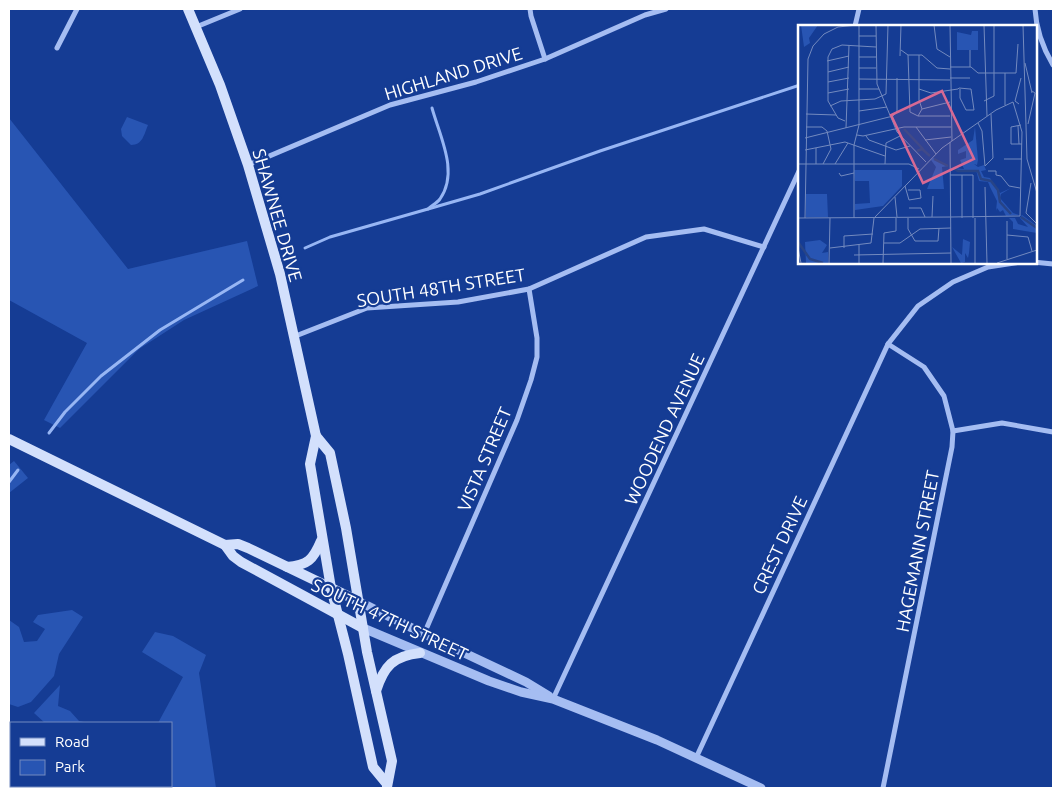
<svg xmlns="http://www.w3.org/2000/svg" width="1062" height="797" font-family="Ubuntu,sans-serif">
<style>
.green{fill:#2855b3}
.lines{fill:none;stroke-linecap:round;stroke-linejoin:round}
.stream{stroke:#97b6f4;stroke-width:3}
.minor{stroke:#a5bdf2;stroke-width:5}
.tertiary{stroke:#a5bdf2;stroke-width:9}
.secondary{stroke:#d3e0fc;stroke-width:10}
.labels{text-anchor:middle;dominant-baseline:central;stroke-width:4.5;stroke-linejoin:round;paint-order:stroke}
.street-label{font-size:18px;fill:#fff;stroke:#153c94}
.inset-river{fill:none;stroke:#274487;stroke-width:2.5}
.inset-road{fill:none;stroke:#738abf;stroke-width:1}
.view{fill:#d76994;fill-opacity:0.15;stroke:#d76994;stroke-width:2.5}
.inset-edge{fill:none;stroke:#fff;stroke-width:2.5}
</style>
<rect width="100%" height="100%" fill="#153c94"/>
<g class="green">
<path d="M127,117l21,8c-4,9 -5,20 -17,20l-9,-9 -1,-7z"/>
<path d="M9,118l119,151 119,-28 11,45 -74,34 -45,29 -79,79 -16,-8 43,-77 -78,-43z"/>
<path d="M14,461l14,17 -19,15v-28z"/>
<path d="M72,610l11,7 -24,37 -5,22 -23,26 -13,5 -9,-3v-84l10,7 5,15 13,-1 8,-12 -12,-7 5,-7z"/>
<path d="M155,632l18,4 33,19 -7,18 17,115h-123v-2h78v-63h-13l25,-46 -41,-25z"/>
<path d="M60,685l-2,21 12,5 9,10 10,2h-44l-11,-10z"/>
<path d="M9,783l2,3h69l4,2h-75z"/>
</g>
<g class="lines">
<g class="stream">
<path d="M428,209l52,-15 120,-43 200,-66"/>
<path d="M305,248l25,-11 98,-28c3,-3 9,-6 12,-10 19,-27 0,-62 -8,-91"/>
<path d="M49,433l16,-21 36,-36 59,-46 83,-50"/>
<path d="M9,482l9,-12"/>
</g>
<g class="minor">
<path d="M530,9l1,7 14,43"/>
<path d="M1035,9c1,19 8,39 18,56"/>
<path d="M855,26l4,-17"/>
<path d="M196,27l44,-18"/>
<path d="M57,48l20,-39"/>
<path d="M248,165l142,-60 86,-23 69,-23 100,-44 21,-6"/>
<path d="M1033,262l20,2"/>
<path d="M293,337l74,-29 91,-6 71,-13 117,-52 58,-8 60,18"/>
<path d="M953,431l49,-8 51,9"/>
<path d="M424,634l93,-214 14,-40 6,-23v-19l-8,-49"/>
<path d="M553,699l247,-530"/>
<path d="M696,758l192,-414 30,-38 35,-24 35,-15 33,-5"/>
<path d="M883,788l69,-341 1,-16 -9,-35 -20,-29 -36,-23"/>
</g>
<g class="tertiary">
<path d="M358,601l66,33 102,48 23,14"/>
<path d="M363,628l126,53 32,11 32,7 104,41 104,48"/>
</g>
<g class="secondary">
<path d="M188,9l32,76 28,80 32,109 36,162 -6,28 21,124 17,66 25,113 14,17"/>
<path d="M316,436l14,17 16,75 21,124 25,109 -5,26"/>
<path d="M9,439l216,106 8,11 8,6 122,66"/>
<path d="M225,545l13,-1 10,4 110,53"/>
<path d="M287,567c21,-2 26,-7 34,-26"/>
<path d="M376,691c8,-25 17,-35 44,-38"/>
</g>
</g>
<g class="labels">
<g class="street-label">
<text transform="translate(453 73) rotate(-17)">HIGHLAND DRIVE</text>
<text transform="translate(278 215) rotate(74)">SHAWNEE DRIVE</text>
<text transform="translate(441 287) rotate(-9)">SOUTH 48TH STREET</text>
<text transform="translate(664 429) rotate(-65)">WOODEND AVENUE</text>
<text transform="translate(484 459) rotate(-67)">VISTA STREET</text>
<text transform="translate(779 545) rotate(-65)">CREST DRIVE</text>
<text transform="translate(917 551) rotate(-79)">HAGEMANN STREET</text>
<text transform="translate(390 619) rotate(25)">SOUTH 47TH STREET</text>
</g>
</g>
<g transform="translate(798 25)">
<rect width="239" height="239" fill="#153c94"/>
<path d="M3,0h17l-9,13 1,5 -6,4zM174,6h6v19h-21v-18l14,3zM177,102l3,33 -1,5 -3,-1 4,3 6,-2 2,5 -5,1 3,6 6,1 10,15 11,-5 -10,6 -1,4 13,15 6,2 -13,1 -3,-6 -3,2 -3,-4 -1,3 1,-10 -7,-14 -2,-5 -9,-1 -3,-11 -18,1 -6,-3 12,1 -4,-9 6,-2v-7l-8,3v-4l15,-10zM135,133l15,8 -6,1 2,22h-17l9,-22 -5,-7zM56,145h48v16l-19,20 -28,4v-6l15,-1 -1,-22h-14zM8,169h21l1,23h-22zM224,190l15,11v7l-24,-4v-7l-4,-4h6l3,6 10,3 -8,-9zM165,214l7,3 -1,11 -1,5 -3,-5v9l-4,1 -9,-16 10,8zM22,215l7,5 -5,8 6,-1v11h-22l-1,-21z" fill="#2855b3"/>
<path class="inset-river" d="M106,104l19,20M119,126l5,-2 8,7M136,134l14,7M155,143l5,3h20l3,8 10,2 7,9 2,12 11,12M223,192l16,11M0,217l12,17 13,4"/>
<path class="inset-road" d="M78,0l1,59 20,48 29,30M136,0l3,24 13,8M152,0l2,116M186,0l3,91M225,0l4,134 10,34M61,11h17M34,24l-4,8v44l10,17 7,3M34,24l10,-4 34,2M103,25l7,5 2,57 8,4h32M172,25v17M110,30h14l15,13 13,1M121,30v45l3,9M102,31l1,-31M61,32h17M29,36l22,-5M227,38l7,30M152,42h21l7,6h38l2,-29M61,43h17M30,47l21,-5M207,48v32M152,53h20M61,54l91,1M30,57l21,-4M61,64h20M121,64l12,4 27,-4 1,-1 11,1h1l3,21h-8l-6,-12v-9M30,68l21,-4M186,76l10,-5v-71M221,79l-4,-3 6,-23M32,81l11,-5 34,-2 11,-5 2,-69M61,86l28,-4M8,89l30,1M120,91l4,-7 28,-7M180,98l4,8 3,35 8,-8 -2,-44M230,99l7,-31 -3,-2M223,100l-10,2v17h11M220,101l1,18M8,102h16l5,4 4,18 -8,15M118,102l20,27M48,103l3,-83M59,110l6,1 41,-9h47M68,111l3,4 27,10 14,-4M7,113l88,-22 4,-5v-33M127,115l26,-3M152,117l1,121M18,123v16M7,125l40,-8 40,14M206,134h18M0,139h111l10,5M37,139l13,-21M87,139l1,-21 14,-7M190,146h8v4l5,1 8,10 11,2M41,148l2,3 13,-3M152,150h23v43M164,150v43M233,158l-5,30 11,11M107,161l4,14 12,-2 -1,-8h-12M187,162l2,76M97,172l2,20M111,183h12l4,9M134,192l1,-21M153,192l69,-1 2,-84 -9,-30M0,193l153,-1M7,193l3,-159 5,-13 11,-12 14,-7 19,-2M56,193v-73l5,-20v-100M76,193l68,-70 54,-38 17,-8M110,193v11l7,12h23l1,-13M177,193v45M209,210l21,2 4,14M86,218h16l20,-14 31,-1M0,223l3,15M32,223l41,-5 3,-25M46,223v-12l29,-2M56,230l97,-2M209,234v-38M31,238l1,-45M61,238v-19M85,238l1,-30 12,-2v-13M199,238l40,-13"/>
<path class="view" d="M144,66l32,68 -51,24 -32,-68z"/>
<rect width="239" height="239" class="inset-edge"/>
</g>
<rect width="1062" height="797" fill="none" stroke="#ffffff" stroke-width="20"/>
<rect x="10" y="722" width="162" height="65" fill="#153c94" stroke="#738abf"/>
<rect x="20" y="738" width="25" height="8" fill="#d3e0fc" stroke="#738abf"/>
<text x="55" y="747" font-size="15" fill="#ffffff">Road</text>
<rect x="20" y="760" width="25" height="15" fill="#2855b3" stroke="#738abf"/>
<text x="55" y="772" font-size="15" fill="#ffffff">Park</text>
</svg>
